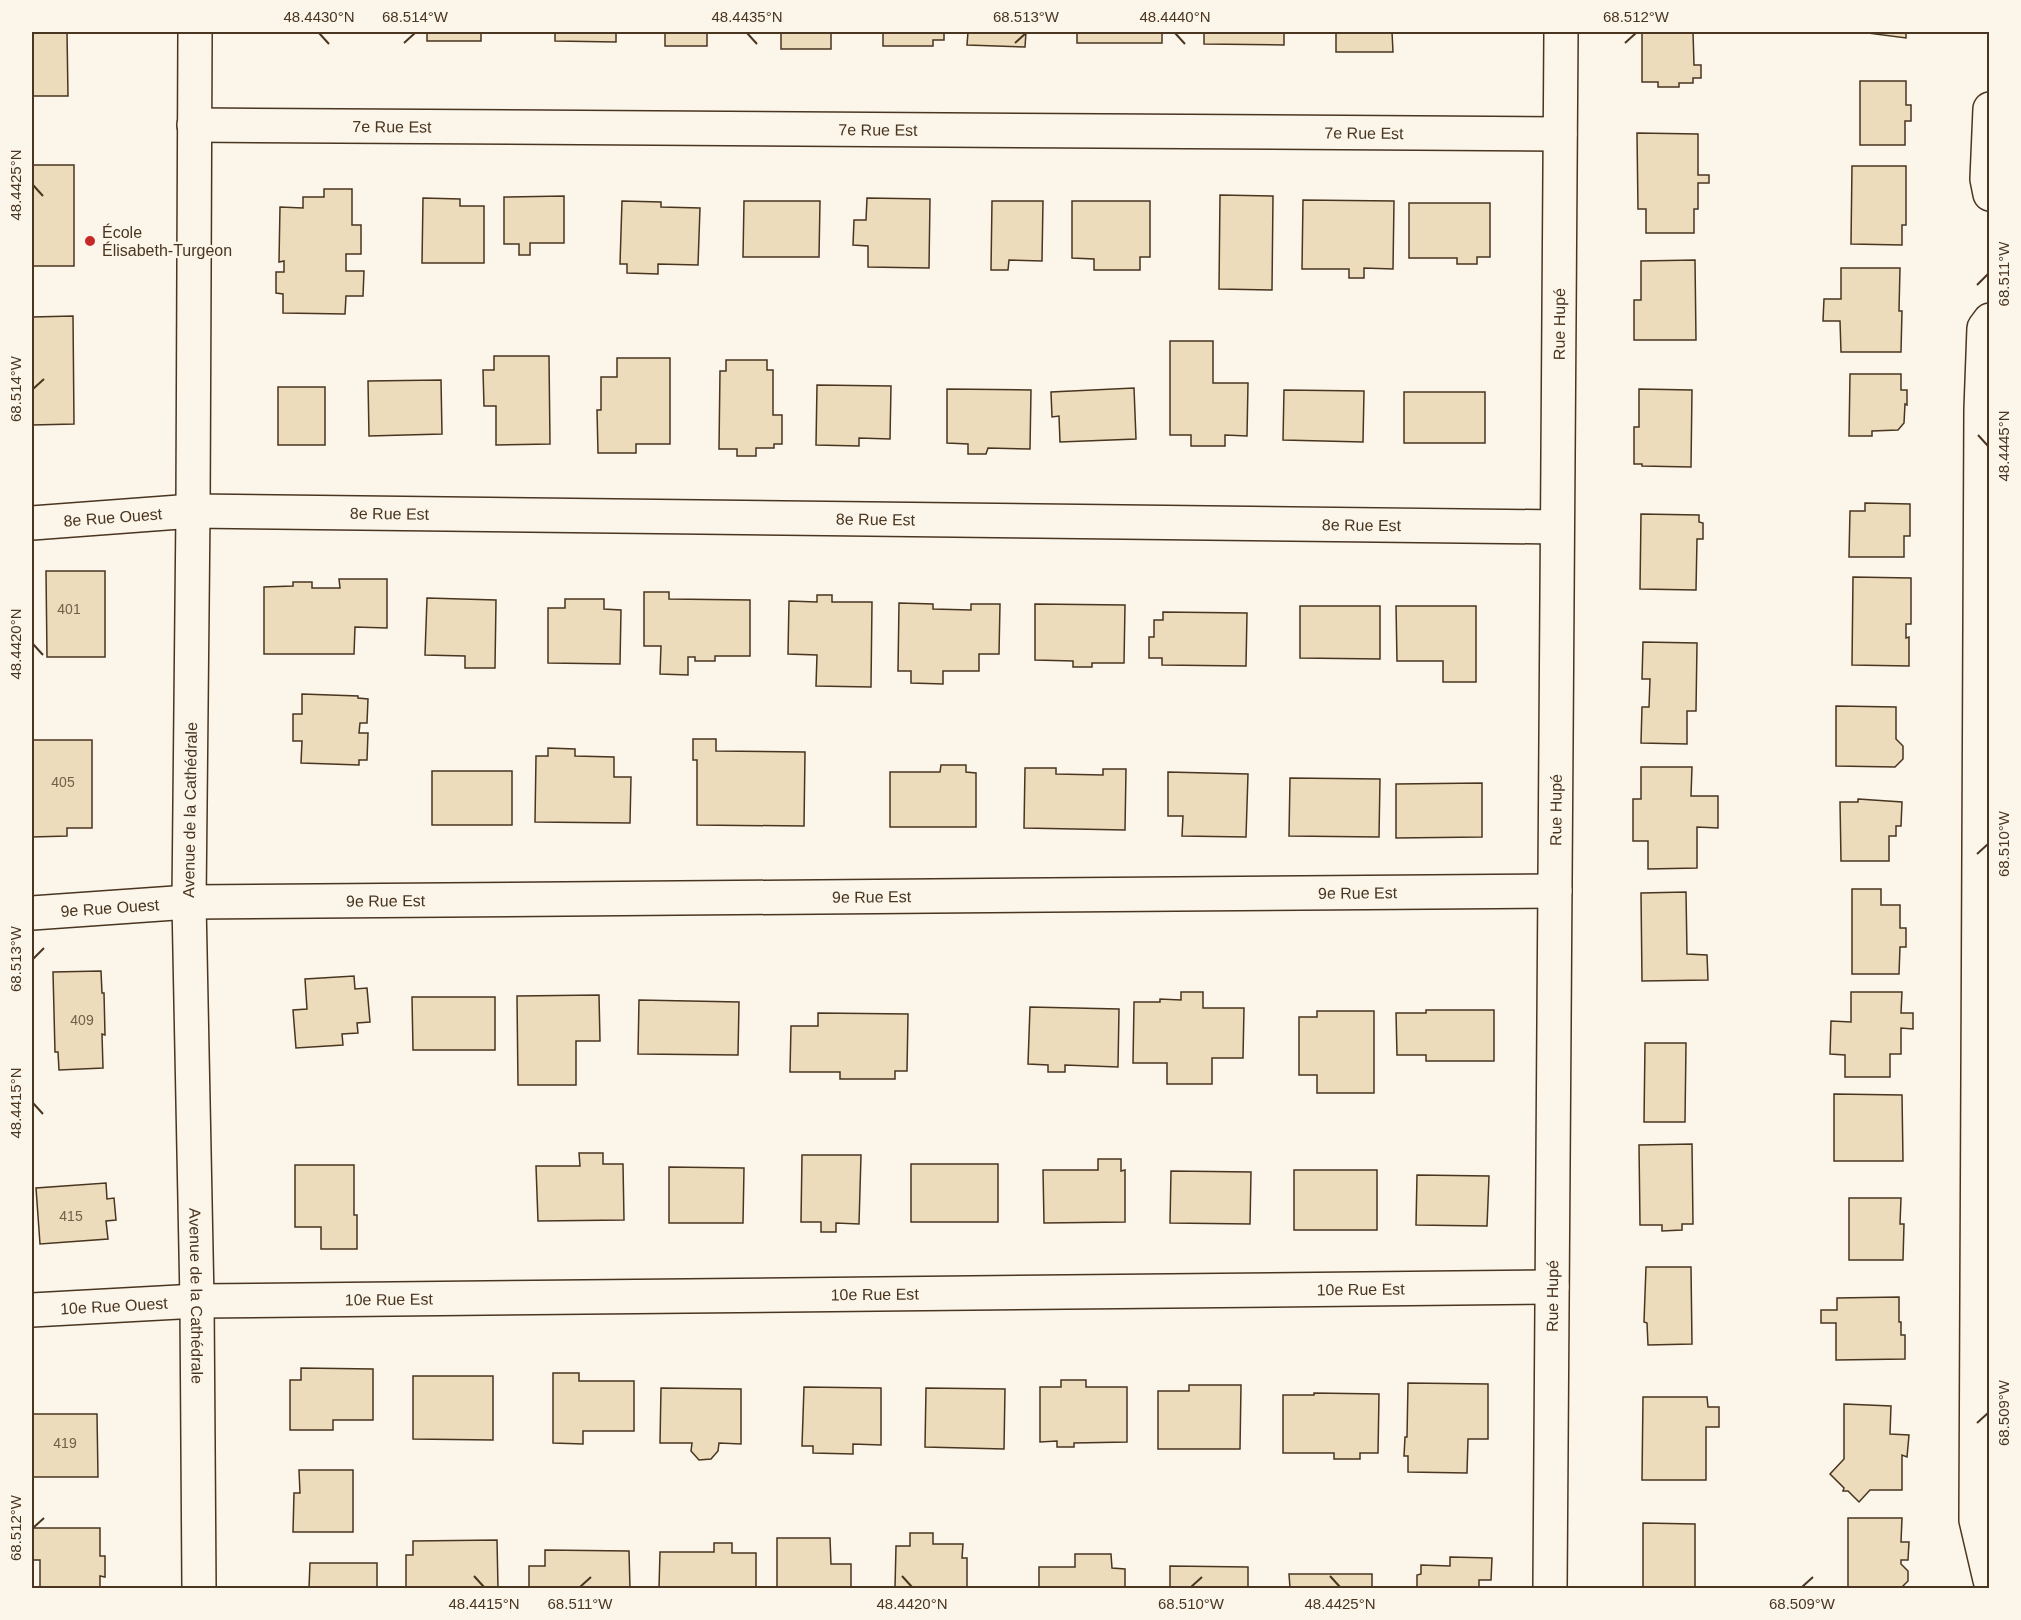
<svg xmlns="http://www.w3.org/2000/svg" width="2021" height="1620" font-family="Arial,sans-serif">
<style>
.building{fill:#ecdcbc;stroke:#4a3520;stroke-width:1.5}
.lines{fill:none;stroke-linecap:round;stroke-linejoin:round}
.minor-casing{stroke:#4a3520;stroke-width:36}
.minor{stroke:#fbf6e9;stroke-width:33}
.ticks{fill:none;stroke:#4a3520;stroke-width:2}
.poi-dot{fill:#c62828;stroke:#fbf6e9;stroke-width:2}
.labels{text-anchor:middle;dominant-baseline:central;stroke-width:4.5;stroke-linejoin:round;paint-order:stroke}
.number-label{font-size:14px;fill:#725f47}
.street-label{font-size:16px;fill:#4a3520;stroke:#fbf6e9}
.poi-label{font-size:16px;fill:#4a3520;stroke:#fbf6e9;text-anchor:start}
.neatline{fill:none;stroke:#4a3520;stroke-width:2}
.ticks-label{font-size:15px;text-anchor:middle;fill:#4a3520}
</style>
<rect width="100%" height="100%" fill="#fbf6e9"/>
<g class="building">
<path d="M32,32h35l1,64h-36z"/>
<rect x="427" y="32" width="54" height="9"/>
<path d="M555,32h61v10l-61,-1z"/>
<rect x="665" y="32" width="42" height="14"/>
<rect x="781" y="32" width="50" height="17"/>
<path d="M857,32h87v8h-11v6h-50v-13z"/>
<path d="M968,32h58l-1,15 -58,-2z"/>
<rect x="1077" y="32" width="85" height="11"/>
<path d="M1204,32h80v13l-80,-1z"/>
<path d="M1336,32h56l1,20h-57z"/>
<path d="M1642,32h51l1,33h7v13h-8v5h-14v4h-21v-5h-16z"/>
<path d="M1860,32h46v6z"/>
<path d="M1860,81h46v24h5v16h-6v24h-45z"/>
<path d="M1637,133l61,1v41h11v8h-11v26h-4v24h-48v-24h-8z"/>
<rect x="32" y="165" width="42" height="101"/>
<path d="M1852,166h54v59h-4v20l-51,-1z"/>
<path d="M324,189h28v36h9v29h-15v17h18l-1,25h-17l-1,18 -62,-1v-19l-7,-1v-21h8v-11l-5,1 1,-55 23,1v-11h21z"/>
<path d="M1220,195l53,1 -1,94 -53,-1z"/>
<path d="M564,196v47h-34v12h-11v-11h-15v-47z"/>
<path d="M423,198l37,1v7h24v57h-62z"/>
<path d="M867,198l63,1 -1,69 -61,-1v-21l-15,-1 1,-25h12z"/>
<path d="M1303,200l91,1 -1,68 -29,-1v10h-15v-9h-47z"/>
<path d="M622,201l39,1v5l39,1 -2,57 -40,-1v10l-31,-1v-9h-7z"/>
<path d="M744,201h76l-1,56h-76z"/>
<path d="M992,201h51l-1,60 -33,-1 -1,10h-17z"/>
<path d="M1072,201h78v56h-10v13h-46v-11l-22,-1z"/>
<path d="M1409,203h81v54h-13v7h-20v-6h-48z"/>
<path d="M1695,260l1,80h-62v-40h7v-39z"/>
<path d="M1841,268h59l-1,43h3l-1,41h-60l-1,-31h-17l1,-22h17z"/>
<path d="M73,316l1,108 -42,1v-108z"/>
<path d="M1170,341h43v42h35l-1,53 -22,-1v11h-34v-11h-21z"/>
<path d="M494,356h55l1,88 -54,1v-39h-12l-1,-36h11z"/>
<path d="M617,358h53v86h-34v9h-38l-1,-43h4v-33h16z"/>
<path d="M726,360h41v10h6v45h9v29h-8v4h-18v8h-19v-7h-18l1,-78h6z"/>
<path d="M1850,374h51v16h6v15l-2,-1 -1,19 -6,7 -26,1v5h-23z"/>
<path d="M441,380l1,54 -73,2 -1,-55z"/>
<path d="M817,385l74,1 -1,53 -31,-1v8l-43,-1z"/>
<rect x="278" y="387" width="47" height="58"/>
<path d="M1134,388l2,51 -76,3 -1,-26 -7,1 -1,-25z"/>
<path d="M947,389l84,1 -1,59 -42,-1 -2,6h-18v-10l-21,-1z"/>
<path d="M1639,389l53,1 -1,77 -49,-1v-2h-8v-37h5z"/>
<path d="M1284,390l80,1 -1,51 -80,-2z"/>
<rect x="1404" y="392" width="81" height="51"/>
<path d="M1865,503l45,1v32h-6v21h-55l1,-46h15z"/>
<path d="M1641,514l58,1v7l4,1v16h-6l-1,51 -56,-1z"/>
<path d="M46,571h59v86h-58z"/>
<path d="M1853,577l58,1v46h-5v14l3,-1v29l-57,-1z"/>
<path d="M339,579h48v49l-32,-1 -1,27h-90v-67l29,-1v-4h19v6h28z"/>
<path d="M644,592h25v7l81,1v56h-35v5h-20v-4h-7v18l-28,-1 1,-28h-17z"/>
<path d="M817,595h15v7h40l-1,85 -55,-1 1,-31 -29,-1 1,-53 28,1z"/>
<path d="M427,598l69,2 -1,68h-30v-12l-40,-1z"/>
<path d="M565,599h39v10l17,1 -1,54 -72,-1v-55h17z"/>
<path d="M899,603l34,1v5l38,1v-6h29l-1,50h-20v17h-36v13l-32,-1v-12h-13z"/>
<path d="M1035,604l90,1 -1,58h-32v4h-19v-6l-38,-1z"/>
<path d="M1300,606h80v53l-80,-1z"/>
<path d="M1396,606h80v76h-33v-21h-46z"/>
<path d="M1163,612l84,1 -1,53 -84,-1v-7h-13v-21h5v-17h9z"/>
<path d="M1643,642l54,1 -1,68h-9v33l-46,-1 1,-36h7l1,-28h-8z"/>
<path d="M302,694l56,2v2l10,1 -1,24h-7l-1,10h9l-1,27h-8v5l-58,-2 1,-22h-9v-27h9z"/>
<path d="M1836,706l60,1v32l7,7v13l-8,8 -59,-1z"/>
<path d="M693,739h23v12l89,1 -1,74 -107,-1v-65h-4z"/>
<path d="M32,740h60v88h-25v8l-35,1z"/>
<path d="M548,748l27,1v7l39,1v20h17l-1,46 -95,-1 1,-66h12z"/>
<path d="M941,765h25v7l10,1v54h-86v-55h50z"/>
<path d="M1641,767h51l-1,29h27v32l-21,-1v41l-49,1v-28h-15v-42h8z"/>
<path d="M1025,768h31v6l47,1v-6h23l-1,61 -101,-2z"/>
<rect x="432" y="771" width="80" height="54"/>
<path d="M1168,772l80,2 -2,63 -64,-1 1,-20h-15z"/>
<path d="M1290,778l90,1 -1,58 -90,-1z"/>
<path d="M1482,783v54l-86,1v-54z"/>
<path d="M1858,799l44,3 -1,24h-5v10h-7v25h-48l-1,-59h18z"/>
<path d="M1852,889h29v16h19v23h6v19h-6l-1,27h-47z"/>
<path d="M1686,892l1,62 20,1 1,25 -66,1 -1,-88z"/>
<path d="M101,971l1,22h2l1,42 -3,-1 1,34 -44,2 -1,-18h-3l-2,-80z"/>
<path d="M354,976l1,13 12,-1 3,34 -13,1 1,10 -16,1 1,11 -47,3 -3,-38 14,-1 -2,-30z"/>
<path d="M1181,992h22v16h41l-1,50h-31v26h-45v-21h-34l1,-61h26v-3l21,1z"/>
<path d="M1851,992h51l-1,21h12v16l-12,-1v26h-11v23h-45v-22l-15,-1 1,-33 20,1z"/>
<path d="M599,995l1,46h-24v44h-58l-1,-89z"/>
<path d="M412,997h83v53h-82z"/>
<path d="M639,1000l100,2 -1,53 -100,-1z"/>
<path d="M1030,1007l89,2 -1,58 -53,-2v7h-17v-7l-20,-1z"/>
<path d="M1426,1010h68v51h-68v-6h-29l-1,-42h30z"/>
<path d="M1317,1011h57v82h-57v-18h-18v-58h18z"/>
<path d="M818,1013l90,1 -1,57h-12v8h-55v-7h-50l1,-46h27z"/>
<path d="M1645,1043h41l-1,79h-41z"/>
<path d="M1834,1094l68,1 1,66h-69z"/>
<path d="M1692,1144l1,80h-11v6l-20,1v-6h-22l-1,-80z"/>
<path d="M579,1153h24v11h20l1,56 -86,1 -2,-55h44z"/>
<path d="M802,1155h59l-2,69 -23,-1v9h-15v-10h-20z"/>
<path d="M1098,1159h23v12l4,-1v52l-81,1 -1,-53h55z"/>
<rect x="911" y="1164" width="87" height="58"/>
<path d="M295,1165h59v50h3v34h-36v-22h-26z"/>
<path d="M669,1167l75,1 -1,55h-74z"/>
<rect x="1294" y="1170" width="83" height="60"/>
<path d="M1171,1171l80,1 -1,52 -80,-1z"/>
<path d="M1417,1175l72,1 -2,50 -71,-1z"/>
<path d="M106,1183l1,16 7,-1 2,22 -10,1 2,18 -68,5 -4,-56z"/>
<path d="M1849,1198h52l-1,26h4l-1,36h-54z"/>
<path d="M1646,1267h45l1,77 -44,1 -1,-22 -3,-1z"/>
<path d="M1899,1297v25h2v13h4v24l-69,1v-37h-15v-13h16v-12z"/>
<path d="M301,1368l72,1v51h-40v10h-43v-50h11z"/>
<path d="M553,1373h26v8h55v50h-51v13l-30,-1z"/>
<path d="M413,1376h80v64l-80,-1z"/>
<path d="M1061,1380h25v7h41v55l-53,1v4h-17v-6l-17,1v-55h21z"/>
<path d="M1408,1383l80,1v55h-20l-1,34 -59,-1v-16h-4l1,-19h2z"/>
<path d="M1189,1385h52l-1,64h-82v-58h31z"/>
<path d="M804,1387l77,1v57l-28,-1v10l-40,-1v-7h-11z"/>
<path d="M661,1388l80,1v55l-22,-1 -1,8 -7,8 -12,1 -8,-9 1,-8h-32z"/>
<path d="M926,1388l79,1 -1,60 -79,-2z"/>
<path d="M1314,1393l65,1 -1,59h-18v6h-26v-6h-51v-58h31z"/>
<path d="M1643,1397h64l1,10h11v20h-13v53h-64z"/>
<path d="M1844,1404l47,2 -1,28 19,1 -2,22 -5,-2v35h-32l-11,12 -11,-11h-5l1,-3 -14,-14 14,-15z"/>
<path d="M32,1414h65l1,63h-66z"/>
<path d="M299,1470h54v62h-60l1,-39h6z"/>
<path d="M1848,1518h54l-1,24h8l-1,18h-7v4l7,7v10l-7,7h-53z"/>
<path d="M1643,1523l52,1v64h-52z"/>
<path d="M32,1528h68v28h5v21l-5,-1v12h-60v-28h-8z"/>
<path d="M910,1533h23v11h30l-1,14h5v30h-72l1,-42h14z"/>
<path d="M777,1538h53l1,26h20v24h-74z"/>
<path d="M497,1540l1,48h-92v-33h7v-14z"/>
<path d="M714,1543h18v10h24v35h-97l1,-36h54z"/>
<path d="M545,1550l84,1 1,37h-101v-22h16z"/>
<path d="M1075,1554h36l1,14 13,1v19h-86v-21h36z"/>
<path d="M1450,1557l42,1 -1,22h-12v8h-62v-13l4,-1v-9l29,1z"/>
<path d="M310,1563h67v25h-68z"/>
<path d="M1170,1566l78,1v21h-78z"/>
<path d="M1289,1574h83v14h-82z"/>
</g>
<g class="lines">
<g class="minor-casing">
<g id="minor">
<path id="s1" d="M195,32l-2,479 -4,391 8,399 2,287"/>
<path d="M1990,109l-3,70 3,15"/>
<path id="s2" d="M194,125l1366,9"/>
<path d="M1990,320l-6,8 -3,81 -5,1111 14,60"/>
<path id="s3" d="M32,523l161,-12 1364,16"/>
<path id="s4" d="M32,913l157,-11 1366,-11"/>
<path id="s5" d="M32,1310l165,-9 1355,-14"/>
<path id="s6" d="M1550,1588l11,-1556"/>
</g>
</g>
<use href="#minor" class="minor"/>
</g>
<path class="ticks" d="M319,33l10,11M747,33l10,11M1175,33l10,11M404,43l11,-10M1015,43l11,-10M1625,43l11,-10M33,185l10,11M1977,285l11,-11M33,389l11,-10M1978,435l10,11M33,644l10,11M1977,854l11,-10M33,959l11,-11M33,1103l10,11M1977,1423l11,-10M33,1528l11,-10M474,1576l10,11M902,1576l10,11M1330,1576l10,11M580,1587l11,-10M1191,1587l11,-10M1802,1587l11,-10"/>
<circle class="poi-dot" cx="90" cy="241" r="6"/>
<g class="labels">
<g class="number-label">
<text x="69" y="609">401</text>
<text x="63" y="782">405</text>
<text x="82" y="1020">409</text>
<text x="71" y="1216">415</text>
<text x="65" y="1443">419</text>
</g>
<g class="street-label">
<text stroke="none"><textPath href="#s2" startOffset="198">7e Rue Est</textPath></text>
<text stroke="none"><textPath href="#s2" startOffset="684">7e Rue Est</textPath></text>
<text stroke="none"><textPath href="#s2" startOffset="1170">7e Rue Est</textPath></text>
<text stroke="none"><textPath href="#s6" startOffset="1264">Rue Hupé</textPath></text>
<text stroke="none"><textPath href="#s3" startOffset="358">8e Rue Est</textPath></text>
<text stroke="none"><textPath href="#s3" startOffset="81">8e Rue Ouest</textPath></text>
<text stroke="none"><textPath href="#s3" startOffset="844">8e Rue Est</textPath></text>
<text stroke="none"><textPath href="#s3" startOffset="1330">8e Rue Est</textPath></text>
<text transform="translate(190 810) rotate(-89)">Avenue de la Cathédrale</text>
<text stroke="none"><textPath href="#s6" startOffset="778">Rue Hupé</textPath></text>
<text stroke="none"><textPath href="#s4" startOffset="1326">9e Rue Est</textPath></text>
<text stroke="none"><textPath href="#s4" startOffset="840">9e Rue Est</textPath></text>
<text stroke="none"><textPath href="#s4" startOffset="354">9e Rue Est</textPath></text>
<text stroke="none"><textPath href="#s4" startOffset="78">9e Rue Ouest</textPath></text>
<text stroke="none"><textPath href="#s5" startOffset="1329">10e Rue Est</textPath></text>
<text stroke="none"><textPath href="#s5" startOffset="843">10e Rue Est</textPath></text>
<text stroke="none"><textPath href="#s1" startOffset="1264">Avenue de la Cathédrale</textPath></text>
<text stroke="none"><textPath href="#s6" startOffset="292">Rue Hupé</textPath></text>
<text stroke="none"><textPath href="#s5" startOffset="357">10e Rue Est</textPath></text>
<text stroke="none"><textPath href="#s5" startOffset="82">10e Rue Ouest</textPath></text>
</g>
<g class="poi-label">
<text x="102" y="232">École<tspan x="102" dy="18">Élisabeth-Turgeon</tspan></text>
</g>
</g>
<rect width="2021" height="1620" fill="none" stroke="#fbf6e9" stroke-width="66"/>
<rect x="33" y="33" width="1955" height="1554" class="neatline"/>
<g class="ticks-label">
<text x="319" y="22">48.4430°N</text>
<text x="415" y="22">68.514°W</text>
<text x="747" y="22">48.4435°N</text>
<text x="1026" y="22">68.513°W</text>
<text x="1175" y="22">48.4440°N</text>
<text x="1636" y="22">68.512°W</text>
<text transform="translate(16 185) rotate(-90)" y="5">48.4425°N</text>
<text transform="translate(2004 274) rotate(-90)" y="5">68.511°W</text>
<text transform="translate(16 389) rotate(-90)" y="5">68.514°W</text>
<text transform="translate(2004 446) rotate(-90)" y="5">48.4445°N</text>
<text transform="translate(16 644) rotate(-90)" y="5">48.4420°N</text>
<text transform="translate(2004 844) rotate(-90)" y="5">68.510°W</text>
<text transform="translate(16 959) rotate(-90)" y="5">68.513°W</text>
<text transform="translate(16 1103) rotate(-90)" y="5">48.4415°N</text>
<text transform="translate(2004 1413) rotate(-90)" y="5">68.509°W</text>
<text transform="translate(16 1528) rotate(-90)" y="5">68.512°W</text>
<text x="484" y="1609">48.4415°N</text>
<text x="580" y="1609">68.511°W</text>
<text x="912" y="1609">48.4420°N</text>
<text x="1191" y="1609">68.510°W</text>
<text x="1340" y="1609">48.4425°N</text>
<text x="1802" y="1609">68.509°W</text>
</g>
</svg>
